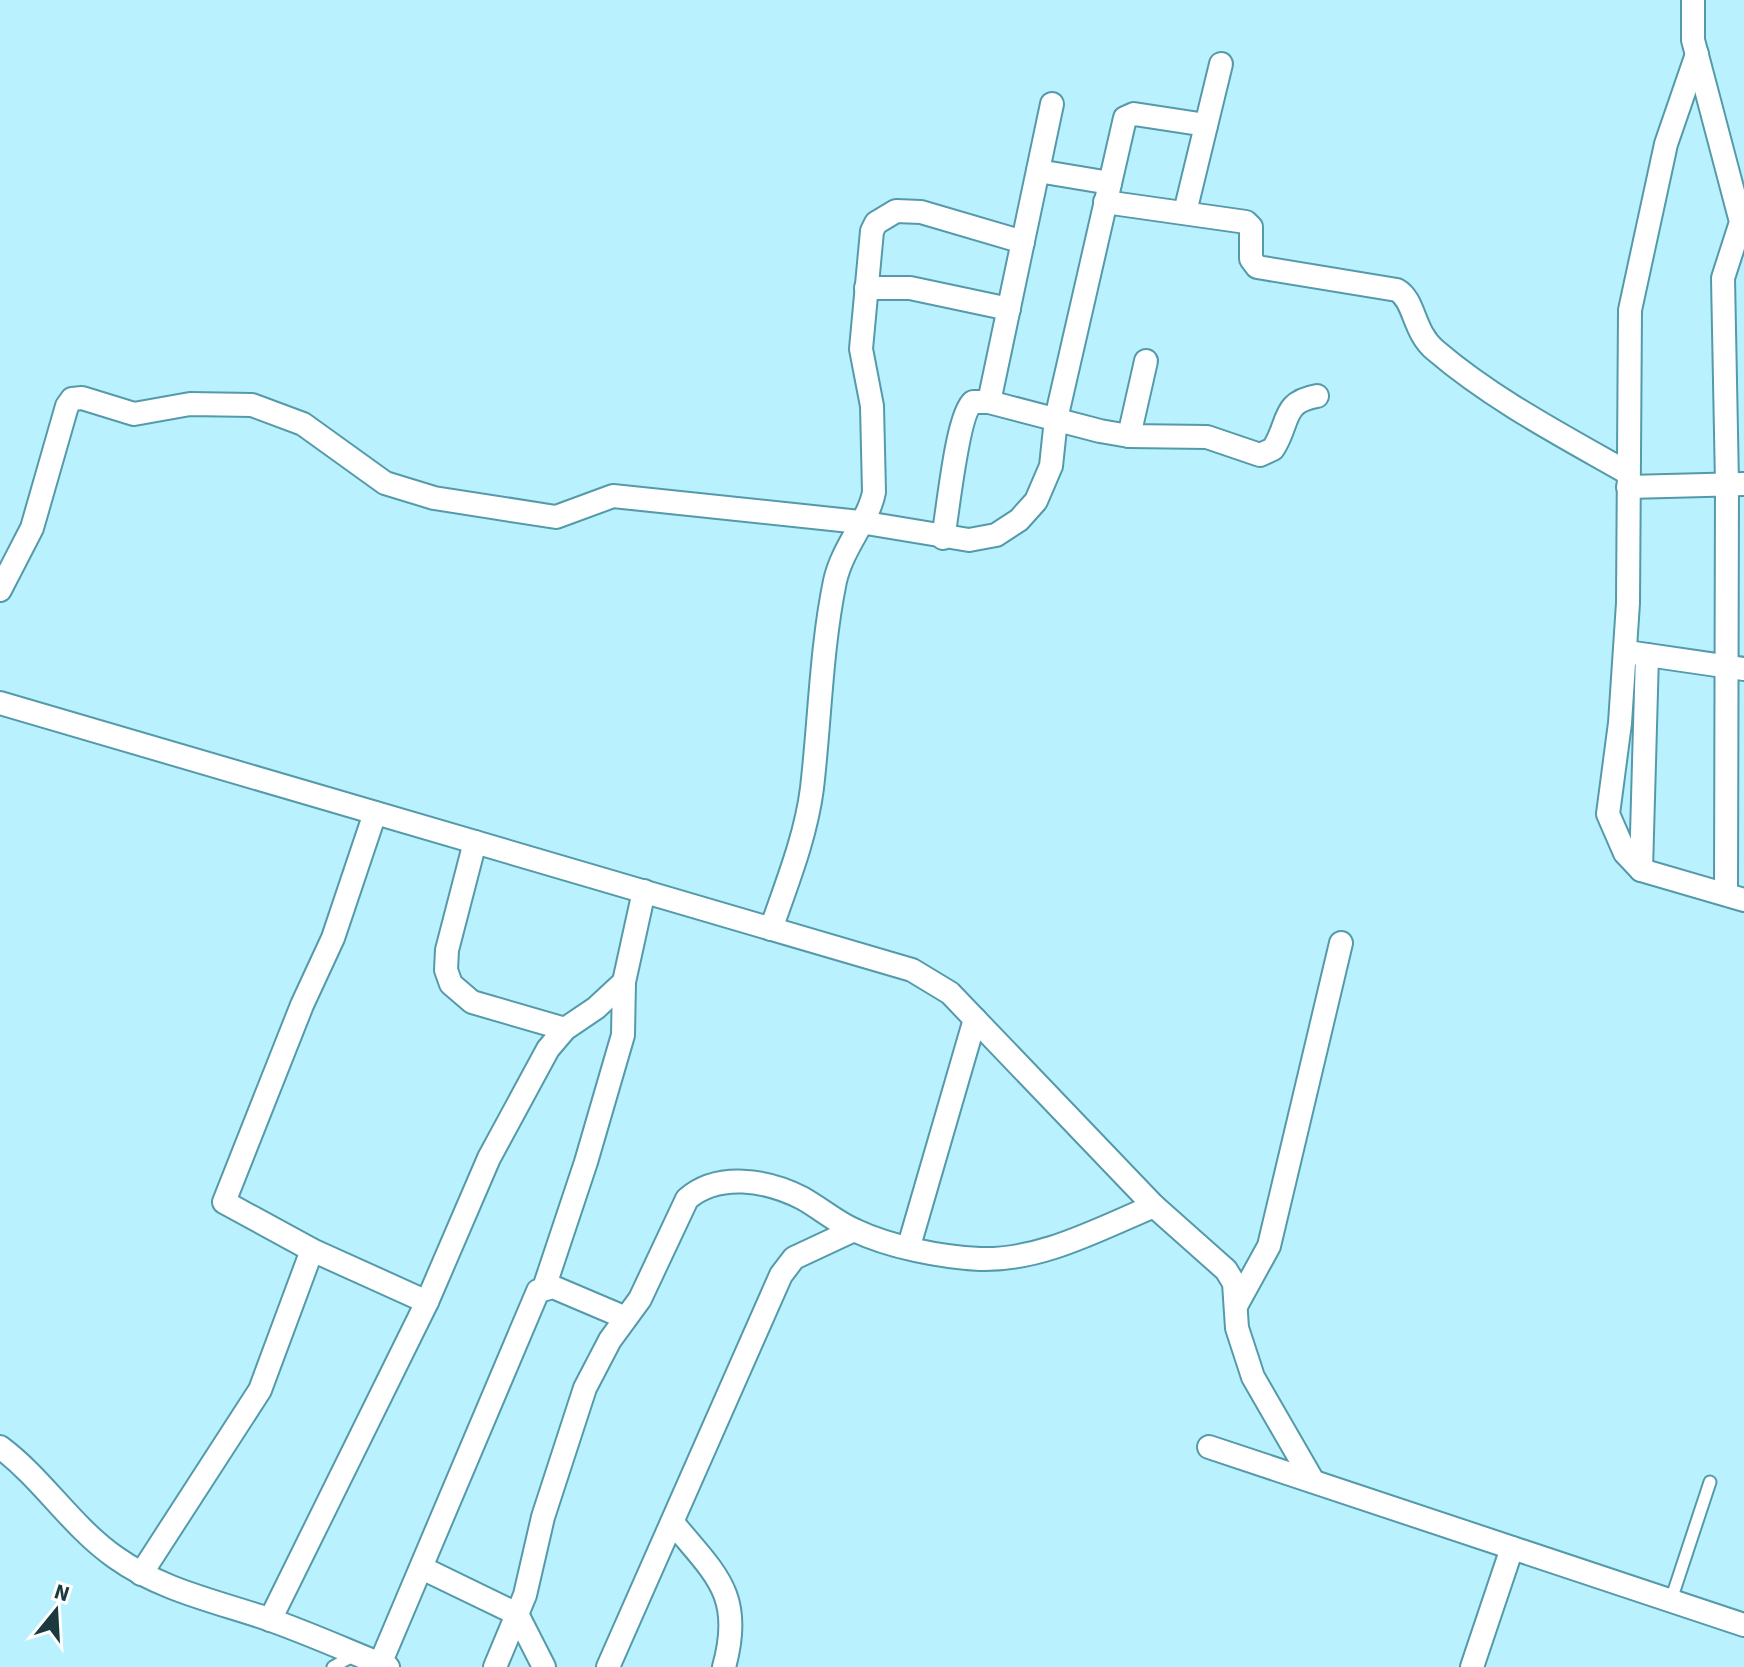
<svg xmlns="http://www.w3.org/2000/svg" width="1744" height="1667" font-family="'Source Sans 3',sans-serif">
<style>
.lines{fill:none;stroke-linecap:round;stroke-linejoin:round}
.lane-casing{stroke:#549aaa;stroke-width:15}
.street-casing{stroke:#549aaa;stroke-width:26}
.lane{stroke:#fff;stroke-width:11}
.street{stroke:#fff;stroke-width:22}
</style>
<rect width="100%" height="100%" fill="#baf1ff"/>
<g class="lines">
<g class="lane-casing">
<g id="lane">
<path d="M1671,1600l39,-118"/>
<path d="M333,1667l21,-12"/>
</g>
</g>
<g class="street-casing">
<g id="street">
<path d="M1693,0v40l48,182 -18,56 4,206 -1,409"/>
<path d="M1697,54l-31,90 -36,166 -2,293 -8,120 -12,91 17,39 16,17 103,30"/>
<path d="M1038,171l72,12"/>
<path d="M1105,202l141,20 5,5v32l6,8 140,23c18,10 16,42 38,60 57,49 128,86 193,123"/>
<path d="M1185,212l36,-148"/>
<path d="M866,288h44l99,21"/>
<path d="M989,402l63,-298"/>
<path d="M1129,436l17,-75"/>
<path d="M1628,487l116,-3"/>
<path d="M943,538c5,-26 14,-124 30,-136h16l111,29 29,5 78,1 53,18 13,-6c17,-26 8,-47 44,-53"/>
<path d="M0,590l32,-62 35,-122 5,-7 10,-1 52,16 56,-10 62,1 51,19 82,59 49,15 122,19 57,-21 247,26 109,18 27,-5 23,-15 17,-19 15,-35 5,-47 69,-301 9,-4 72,11"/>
<path d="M1634,653l110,16"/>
<path d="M0,703l912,267 38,23 204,213 72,64 8,13 3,45 16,49 60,104"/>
<path d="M375,813l-42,125 -31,67 -78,197 88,48 115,52"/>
<path d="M475,842l-28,108 -1,20 5,14 21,18 93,27"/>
<path d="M1641,870l6,-215"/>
<path d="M771,929c16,-46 35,-93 41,-141 8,-69 9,-139 23,-207 8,-35 34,-61 39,-89l-2,-86 -11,-57 11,-118 4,-8 20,-12 25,1 102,30"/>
<path d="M909,1246l66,-227"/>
<path d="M544,1288l42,-126 37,-127 1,-53 20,-91"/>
<path d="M1236,1306l33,-60 72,-303"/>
<path d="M0,1447c43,32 71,79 115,110 46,33 100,44 153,62 40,14 80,32 120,48"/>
<path d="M1209,1447l535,178"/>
<path d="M673,1523c43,52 71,72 51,144"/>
<path d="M422,1568l95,46 27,53"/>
<path d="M141,1574l119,-184 52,-140"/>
<path d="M270,1620l157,-318 62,-144 59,-109 17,-20 31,-21 28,-26"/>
<path d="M380,1664l158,-373 15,-4 73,31"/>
<path d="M495,1667l30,-72 18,-78 42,-129 25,-48 30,-41 47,-100c31,-27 80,-19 115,-1 18,10 34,24 52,32 36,17 86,27 126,29 61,2 119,-30 174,-53"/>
<path d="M608,1667l173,-392 13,-17 60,-28"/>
<path d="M1472,1667l40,-119"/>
</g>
</g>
<use href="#lane" class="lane"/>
<use href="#street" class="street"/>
</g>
<g transform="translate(56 1611) rotate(18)" stroke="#ffffff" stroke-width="6" paint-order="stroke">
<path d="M0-6L14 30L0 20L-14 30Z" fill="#1c3940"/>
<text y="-12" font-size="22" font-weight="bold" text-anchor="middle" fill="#1c3940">N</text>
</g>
</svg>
